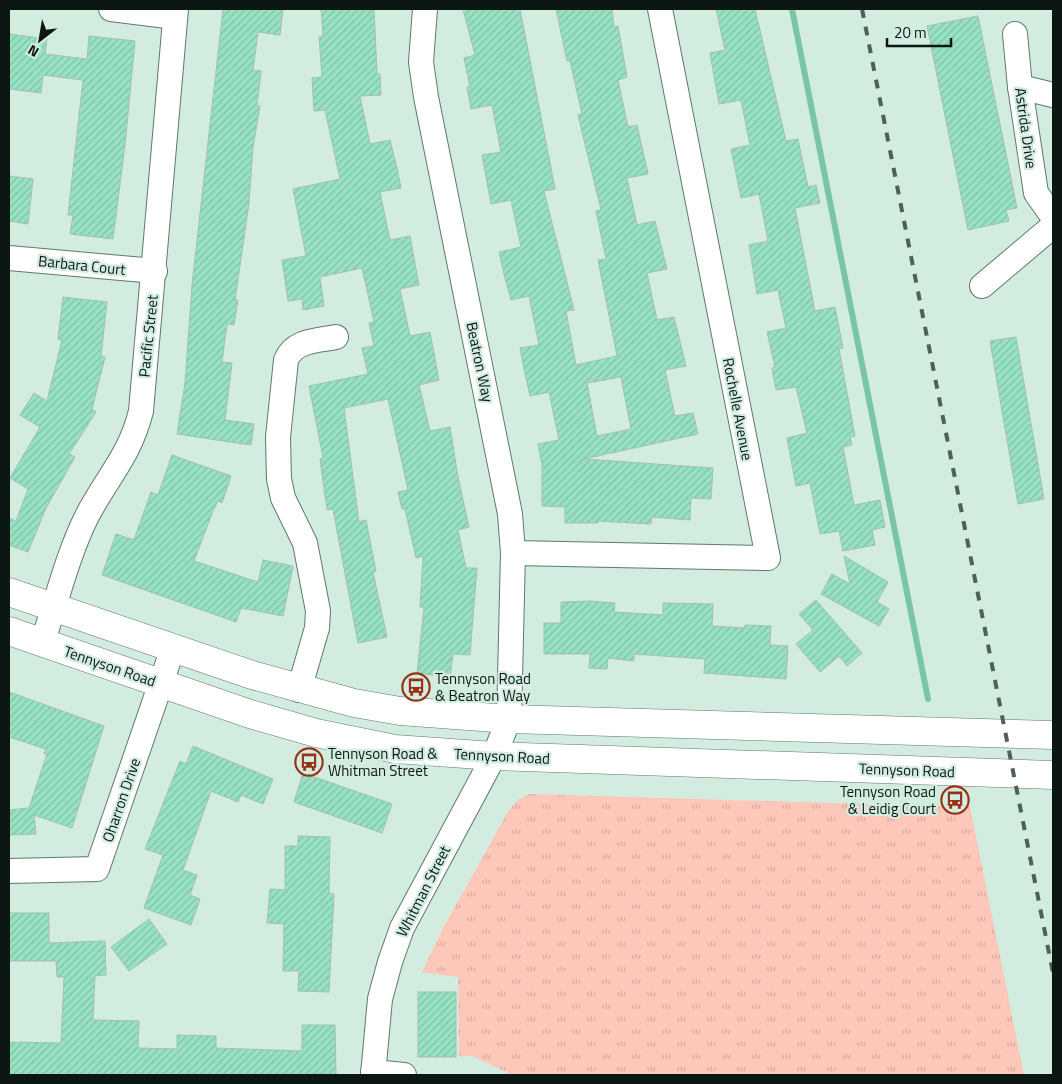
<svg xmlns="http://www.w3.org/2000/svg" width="1062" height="1084" font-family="'Titillium Web',sans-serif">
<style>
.grass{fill:url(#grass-tufts)}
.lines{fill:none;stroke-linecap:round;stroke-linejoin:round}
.stream{stroke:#7ac5a6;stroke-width:6}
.building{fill:url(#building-hatch);stroke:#a5beb3;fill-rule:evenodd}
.minor-casing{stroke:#61786e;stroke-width:26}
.major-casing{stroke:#61786e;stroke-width:29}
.minor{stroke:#fff;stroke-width:24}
.major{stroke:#fff;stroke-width:28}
.rail{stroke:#505f59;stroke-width:4;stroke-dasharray:9 9;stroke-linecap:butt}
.labels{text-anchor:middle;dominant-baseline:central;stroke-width:4.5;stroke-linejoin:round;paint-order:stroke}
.street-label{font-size:15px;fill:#0c1612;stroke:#d2ece0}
.poi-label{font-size:15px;fill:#0c1612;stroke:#d2ece0;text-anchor:start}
</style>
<defs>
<pattern id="grass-tufts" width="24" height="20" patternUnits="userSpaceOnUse" patternTransform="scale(1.25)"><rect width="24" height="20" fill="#fdc7b9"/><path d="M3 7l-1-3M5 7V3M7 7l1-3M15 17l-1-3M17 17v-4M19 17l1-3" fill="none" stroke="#d8aa9e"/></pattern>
<pattern id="building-hatch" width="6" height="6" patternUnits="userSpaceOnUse" patternTransform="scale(1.25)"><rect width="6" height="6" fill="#97e2c3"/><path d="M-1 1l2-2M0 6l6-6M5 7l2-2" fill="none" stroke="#81c1a6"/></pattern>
</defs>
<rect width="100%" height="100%" fill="#d2ece0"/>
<path class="grass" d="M529,794l441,13 54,268h-511l-41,-19h-13l-1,-79 -36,-5 20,-42 67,-120 9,-10z"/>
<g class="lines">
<path class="stream" d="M792,9l136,690"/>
</g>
<g class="building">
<path d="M223,9h60l-3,26 -22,-3 -5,38 8,1 -4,35h3l-7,41 -4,56 -14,97h3l-4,25 -7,-1 -5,38 10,1 -7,57 29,4 -3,21 -74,-11 8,-51 7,-98z"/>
<path d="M321,9h53l3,65h3l1,21 -21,1 10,48 20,-4 7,28 4,20 -21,4 10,48 20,-4 9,49 -19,4 10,47 20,-4 9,48 -20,5 11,46 20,-4 8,50 11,50 -11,3 8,38h11l-7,87 -17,-1 -3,23 -33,-4 7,-66h-4l3,-51 -7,2 -11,-49h-3l-4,-17 10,-2 -20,-91 -44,9 15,114 7,-2 10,51 -3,1 14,65 -29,6 -25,-134 -6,1 -7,-51 3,-1 -14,-72 59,-12 -6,-26 12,-2 -5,-23 5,-1 -12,-54 -42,9 4,29 -21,4 -1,-11 -14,2 -6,-41 24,-4 -13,-67 47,-10 -15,-69 -11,1 -2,-33 10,-1 -3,-40 4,-1z"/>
<path d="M463,9h57l35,180 -11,2 30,119 -8,1 10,54 41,-9 -19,-96 8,-1 -10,-48 5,-1 -23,-95 4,-1 -12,-53h-3l-11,-52h56l2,18 4,-1 9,51 -9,3 10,47 9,-2 11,49 -21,4 10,47 18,-4 12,48 -20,4 10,47 17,-3 12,49 -21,4 10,46 18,-3 5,21 -114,25 129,9 -2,31 -20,-1 -1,22 -38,-3 -1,7 -53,-3v2h-33v-16l-23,-1v-41l-4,-21 21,-4 -10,-48 -19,4 -6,-27 -4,-21 19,-3 -10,-49 -18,4 -7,-26 -5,-22 22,-5 -10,-47 -20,4 -9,-49 19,-3 -9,-47 -21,4 -4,-22h3l-6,-29 11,-3zM621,377l10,52 -34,7 -10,-53z"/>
<path d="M716,9h39l31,132 12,-2 10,48 8,-2 4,18 -25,5 20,103 20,-4 8,41 -4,1 16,87 -5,1 2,8 -9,2 11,58 26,-5 5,27 -13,3 3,15 -32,6 -4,-20 -19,3 -10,-51 -14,3 -9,-48 20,-5 -11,-46 -20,3 -4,-22 3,-1 -8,-35 19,-4 -8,-38 -21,4 -8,-49 19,-4 -9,-47 -18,4 -10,-49 19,-4 -9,-45 -22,4 -9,-51 15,-3z"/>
<path d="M978,16l39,192 -11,2 3,11 -41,9 -41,-204z"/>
<path d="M9,34l38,5 -2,15 42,5 2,-23 46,5 -10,104 -12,94 -43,-5 3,-19h-5l15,-135 -40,-5 -2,18 -32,-4z"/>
<path d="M9,176l24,3 -5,45 -19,-3z"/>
<path d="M63,297l44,5 -6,54 4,1 -13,52 4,3 -27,42 6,3 -29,51 -18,44 -19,-7v-27l7,3 12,-32 -18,-11 30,-51 -20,-12 14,-22 13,8 15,-61 -4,-1z"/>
<path d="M1016,337l28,162 -26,5 -28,-163z"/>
<path d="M172,455l59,21 -9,27 -4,-2 -5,10 -19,50 64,21 5,-22 30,6 -10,50 -42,-8 -5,14 -134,-47 14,-41 18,6 17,-48 7,3z"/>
<path d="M844,556l44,26 -11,20 12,7 -10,17 -58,-32 11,-20 18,10z"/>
<path d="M816,600l46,53 -15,13 -8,-10 -19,16 -24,-28 17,-14 -14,-16z"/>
<path d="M590,601l25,2 -1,9 49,3v-12l50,1 -1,22 33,2v-3l26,1 -1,19 18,1 -2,33 -82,-6 1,-14 -71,-5v7l-26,-3 -1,11 -18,-1 1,-14h-46v-31h17v-21z"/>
<path d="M9,692l95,34 -32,102 -38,-13 2,19 -26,1 -1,-25 20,-2 18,-54h-3l2,-5 -37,-12z"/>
<path d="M193,746l80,33 -10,25 -22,-9 -3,7 -27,-11 -28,79 14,5 -7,20 10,4 -9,26 -47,-17 19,-53 -18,-6 35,-88 6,3z"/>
<path d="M303,773l89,31 -10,29 -88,-31z"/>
<path d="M298,836l32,1 -1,56 5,1 -5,98 -31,-1 1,-20h-16l1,-47 -17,-1 3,-34 15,1v-44h13z"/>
<path d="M9,913h40v30l56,-2 1,34 -11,1 -2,44 46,1 -1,27 39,1v-14l39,1v12l86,3v-26h33l1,49 -327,1v-33l52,1 3,-66h-7l-1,-16h-47z"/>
<path d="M149,919l18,25 -38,27 -18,-24z"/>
<rect x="418" y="992" width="38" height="65"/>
</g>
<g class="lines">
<g class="minor-casing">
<g id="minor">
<path d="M111,9l64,8"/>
<path d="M1015,34l5,53 16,106 17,24"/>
<path d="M1020,87l33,8"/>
<path d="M9,258l146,13"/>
<path d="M982,286l71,-60"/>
<path d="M513,553l255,5 -108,-549"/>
<path d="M42,643c15,-42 25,-87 45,-127 20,-39 43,-60 54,-105l35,-402"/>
<path d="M299,690l18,-62 1,-17 -13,-68 -22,-45 -4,-19 -1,-42 8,-77c8,-20 31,-19 50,-23"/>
<path d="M9,871l88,-2 76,-221"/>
<path d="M373,1072l31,3"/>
<path d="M373,1075l7,-76 10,-37 12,-34 92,-172 15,-37 4,-166 -3,-39 -84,-417 -5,-35 4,-53"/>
</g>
</g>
<g class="major-casing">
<g id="major">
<path d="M9,592l243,83 102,28 46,8 109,8 544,16"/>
<path d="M9,631l241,83 66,19 79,16 99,7 559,19"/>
</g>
</g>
<use href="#minor" class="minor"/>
<use href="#major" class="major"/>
<path class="rail" d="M862,9l191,964"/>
</g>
<defs>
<g id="bus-ring" transform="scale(1.4375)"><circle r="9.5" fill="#d2ece0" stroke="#993114" stroke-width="1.5"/><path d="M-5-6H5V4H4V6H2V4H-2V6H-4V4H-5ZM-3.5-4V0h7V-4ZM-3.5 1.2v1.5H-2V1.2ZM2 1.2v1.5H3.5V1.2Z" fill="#993114"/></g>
</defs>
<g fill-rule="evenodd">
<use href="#bus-ring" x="416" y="687"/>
<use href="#bus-ring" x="309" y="762"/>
<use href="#bus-ring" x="955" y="800"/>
</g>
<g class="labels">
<g class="street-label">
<text transform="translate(1026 128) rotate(82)">Astrida Drive</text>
<text transform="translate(82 265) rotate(6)">Barbara Court</text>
<text transform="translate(148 336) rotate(-84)">Pacific Street</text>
<text transform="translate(480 362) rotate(78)">Beatron Way</text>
<text transform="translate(738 409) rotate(79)">Rochelle Avenue</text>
<text transform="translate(110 666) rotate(19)">Tennyson Road</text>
<text transform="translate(502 756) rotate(3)">Tennyson Road</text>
<text transform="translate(907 770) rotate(2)">Tennyson Road</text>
<text transform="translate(121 800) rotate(-71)">Oharron Drive</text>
<text transform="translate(423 891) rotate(-63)">Whitman Street</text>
</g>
<g class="poi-label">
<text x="435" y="678">Tennyson Road<tspan x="435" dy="17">&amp; Beatron Way</tspan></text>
<text x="328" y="753">Tennyson Road &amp;<tspan x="328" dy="17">Whitman Street</tspan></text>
<text x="936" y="791" text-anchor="end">Tennyson Road<tspan x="936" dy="17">&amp; Leidig Court</tspan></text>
</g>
</g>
<rect width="1062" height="1084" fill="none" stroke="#0c1612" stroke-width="20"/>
<g transform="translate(40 40) rotate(211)" stroke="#d2ece0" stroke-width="4" paint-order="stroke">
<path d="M0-4L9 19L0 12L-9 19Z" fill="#0c1612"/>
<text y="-8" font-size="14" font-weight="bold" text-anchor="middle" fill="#0c1612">N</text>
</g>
<path d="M887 38v8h64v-8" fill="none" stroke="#0c1612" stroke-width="2.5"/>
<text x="894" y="38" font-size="15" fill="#0c1612" stroke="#d2ece0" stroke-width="4" paint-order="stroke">20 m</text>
</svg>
